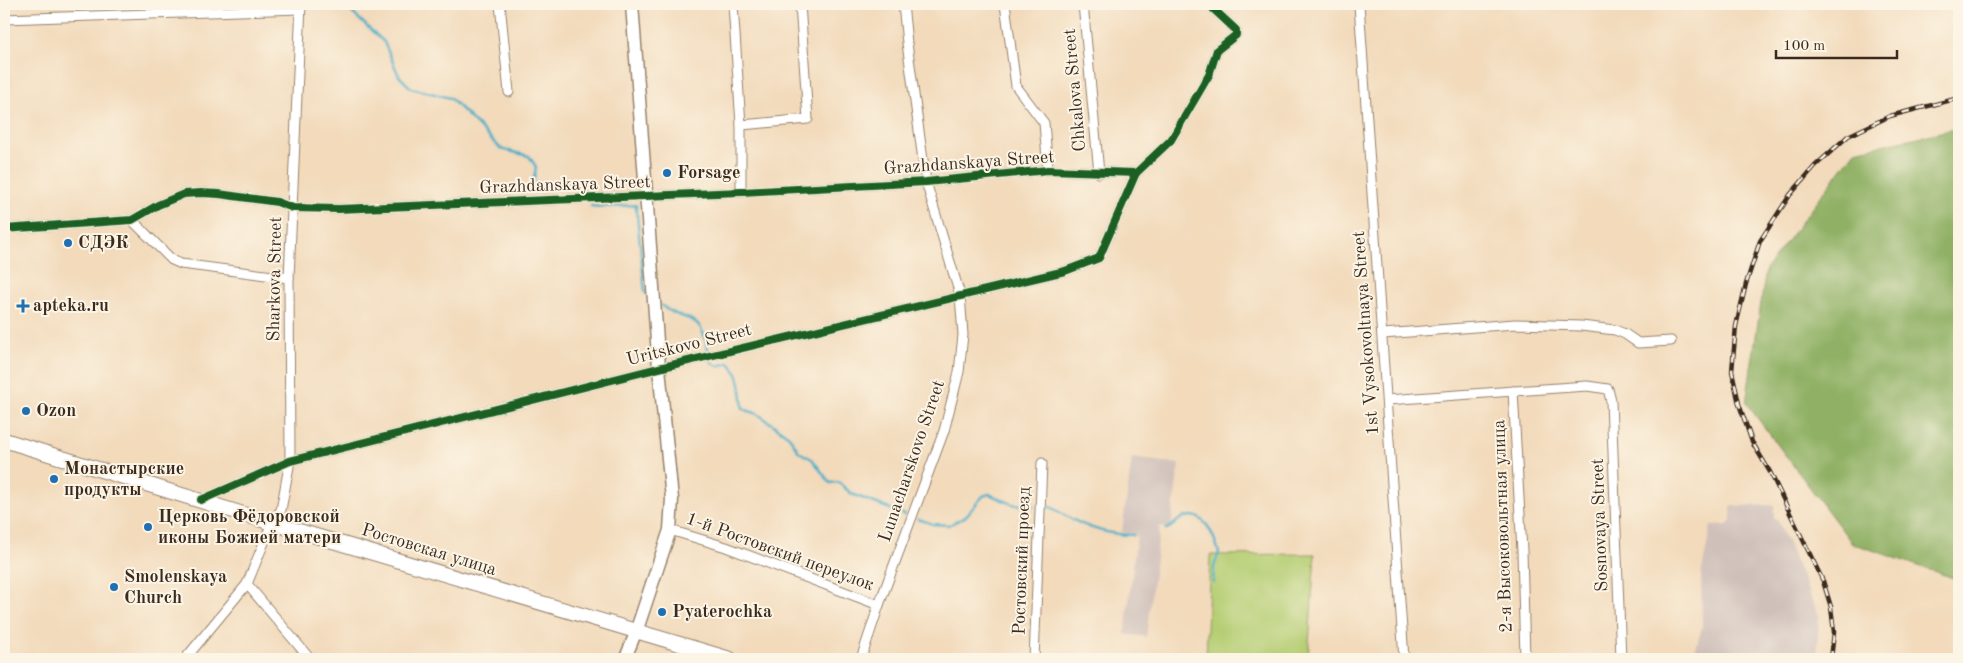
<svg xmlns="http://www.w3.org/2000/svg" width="1963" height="663" font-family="'Old Standard TT',serif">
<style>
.industrial{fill:#cfc0ba}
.green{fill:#b5ce73;stroke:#787c48}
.forest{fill:#90b165;stroke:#666e42}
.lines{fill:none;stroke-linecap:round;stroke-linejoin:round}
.stream{stroke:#49adc8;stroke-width:2.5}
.minor-casing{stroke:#96826c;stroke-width:11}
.tertiary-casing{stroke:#96826c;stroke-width:14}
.secondary-casing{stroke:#96826c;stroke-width:15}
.primary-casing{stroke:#96826c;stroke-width:16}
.minor{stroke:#fff;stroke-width:9}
.tertiary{stroke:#fff;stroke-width:11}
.secondary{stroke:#fff;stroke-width:12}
.primary{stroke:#fff;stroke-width:14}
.rail-casing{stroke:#3b2a1e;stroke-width:4.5}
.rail{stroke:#fcf5e5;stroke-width:2.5;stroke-dasharray:8;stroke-linecap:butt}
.cycleway-casing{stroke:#fcf5e5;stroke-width:11}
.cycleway{stroke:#1b5e20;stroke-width:8}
.poi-dot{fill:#1f6fb2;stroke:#fcf5e5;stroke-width:2}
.labels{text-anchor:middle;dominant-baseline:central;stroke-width:4;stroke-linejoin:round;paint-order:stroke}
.street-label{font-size:18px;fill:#3b2a1e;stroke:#fcf5e5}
.poi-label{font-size:18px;font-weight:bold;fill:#3b2a1e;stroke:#fcf5e5;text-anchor:start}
</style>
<rect width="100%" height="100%" fill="#fcf5e5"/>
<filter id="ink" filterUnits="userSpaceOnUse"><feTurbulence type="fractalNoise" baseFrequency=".02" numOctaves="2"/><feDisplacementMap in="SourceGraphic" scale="10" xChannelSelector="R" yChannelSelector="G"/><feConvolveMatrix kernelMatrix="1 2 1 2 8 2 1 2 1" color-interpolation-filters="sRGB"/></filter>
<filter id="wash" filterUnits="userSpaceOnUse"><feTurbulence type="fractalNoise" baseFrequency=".0096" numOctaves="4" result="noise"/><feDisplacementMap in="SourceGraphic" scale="20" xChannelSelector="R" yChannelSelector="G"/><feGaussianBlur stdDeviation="1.12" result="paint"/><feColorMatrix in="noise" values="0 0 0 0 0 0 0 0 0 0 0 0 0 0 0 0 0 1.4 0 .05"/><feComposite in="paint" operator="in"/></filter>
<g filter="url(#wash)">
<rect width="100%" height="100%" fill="#f2dabb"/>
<g class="industrial">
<path d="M1132,458l47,6 -8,63 -11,-1 -14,111 -21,-3 12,-100 -15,-2z"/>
<path d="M1774,505v14l4,2 41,95 -2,43h-122v-8l7,-24 -1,-52 10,-49 17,-1 3,-5v-14z"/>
</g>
<path class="green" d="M1315,554l-7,105h-102l4,-104z"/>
<path class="forest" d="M1959,128v452l-107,-37 -106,-140 20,-134 89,-118z"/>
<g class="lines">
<g class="stream">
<path d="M338,4l8,3 38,35 15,34 12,12 39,10 51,51 28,7 7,11 -3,17 3,5 35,-3 9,2 3,5"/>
<path d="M591,206l11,1 34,-2 9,87 2,2"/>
<path d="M661,305c26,22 37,1 47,44"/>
<path d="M711,362l7,4 11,-3c13,12 12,29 14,46l15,5 31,22 10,16 13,7 18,24 8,-1 14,12 53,21"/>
<path d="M1047,507h4c26,17 51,28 83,28"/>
<path d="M918,519l15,5 16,1 16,-8 18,-21 6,-2 23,10 21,2"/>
<path d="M1166,529c7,-2 10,-8 16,-11 23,-10 32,19 37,34l-5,15 -1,15"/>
</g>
</g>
</g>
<g filter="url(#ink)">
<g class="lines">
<g class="minor-casing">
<g id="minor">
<path d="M301,4l-12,274 1,183 -9,49 -9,13 -25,61 63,75"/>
<path d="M500,4l9,88"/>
<path d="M733,4l8,121v67"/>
<path d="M1005,4l11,82 28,37 4,47"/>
<path d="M1083,4l16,169"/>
<path d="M1359,4l45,655"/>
<path d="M4,19l296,-10"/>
<path d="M741,125l67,-6 -8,-115"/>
<path d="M132,220l40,40 9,4 108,14"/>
<path d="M4,229l128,-9 26,-15 26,-11 17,-1 18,1 58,8 16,6 46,1 402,-17 185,-10 122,-12 88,3"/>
<path d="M1383,334l132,-10 66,2 34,4 10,4 13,9 33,-2"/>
<path d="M1513,391l9,160 3,108"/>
<path d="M1387,400l200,-14 21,3 3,12 10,258"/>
<path d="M201,500l89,-39 369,-93 406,-97 34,-13 37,-85 35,-33 38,-65 8,-25 19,-15v-5l-28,-26"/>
<path d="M670,530l56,17 153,58"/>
<path d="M185,659l62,-75"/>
<path d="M861,659l18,-54 65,-174 15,-59 4,-37 -3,-40 -34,-113 -19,-139 -4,-39"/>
<path d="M1034,659l8,-196"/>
</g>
</g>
<g class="tertiary-casing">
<path id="tertiary" d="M625,659l11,-27"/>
</g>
<g class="secondary-casing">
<path id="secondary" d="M632,4l27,364 13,131 -2,31 -34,102"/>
</g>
<g class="primary-casing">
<path id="primary" d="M4,440l268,83 458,136"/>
</g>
<use href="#minor" class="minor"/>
<use href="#tertiary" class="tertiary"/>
<use href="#secondary" class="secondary"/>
<use href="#primary" class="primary"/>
<g class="rail-casing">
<path id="rail" d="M1831,659l3,-27 -3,-25 -8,-26 -53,-109 -18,-30 -13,-38 -7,-33 4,-45 10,-42 14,-43 30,-46 25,-29 33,-30 42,-20 69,-18"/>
</g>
<use href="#rail" class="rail"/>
<g class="cycleway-casing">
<g id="cycleway">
<path d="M4,229l128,-9 26,-15 26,-11 17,-1 18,1 58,8 16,6 46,1 402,-17 185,-10 122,-12 88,3"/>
<path d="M201,500l89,-39 369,-93 406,-97 34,-13 37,-85 35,-33 38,-65 8,-25 19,-15v-5l-28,-26"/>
</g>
</g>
<use href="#cycleway" class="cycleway"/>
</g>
</g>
<g class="poi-dot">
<circle cx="667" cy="173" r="5"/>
<circle cx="68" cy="243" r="5"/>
<path d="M20.5 298.5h5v5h5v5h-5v5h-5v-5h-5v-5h5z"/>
<circle cx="26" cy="411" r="5"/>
<circle cx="54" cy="479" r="5"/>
<circle cx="148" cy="527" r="5"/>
<circle cx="114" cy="587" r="5"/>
<circle cx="662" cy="612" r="5"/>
</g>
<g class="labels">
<g class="street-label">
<text transform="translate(1075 90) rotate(-95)">Chkalova Street</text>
<text transform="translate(969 163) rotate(-4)">Grazhdanskaya Street</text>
<text transform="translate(565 185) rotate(-2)">Grazhdanskaya Street</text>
<text transform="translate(275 279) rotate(-89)">Sharkova Street</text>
<text transform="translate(1366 333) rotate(-94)">1st Vysokovoltnaya Street</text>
<text transform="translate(689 345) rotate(-14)">Uritskovo Street</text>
<text transform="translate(912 461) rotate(-71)">Lunacharskovo Street</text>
<text transform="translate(1600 525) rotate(-92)">Sosnovaya Street</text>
<text transform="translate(1503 526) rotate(-92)">2-я Высоковольтная улица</text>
<text transform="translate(429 550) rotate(17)">Ростовская улица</text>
<text transform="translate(780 552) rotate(20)">1-й Ростовский переулок</text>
<text transform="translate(1022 561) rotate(-88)">Ростовский проезд</text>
</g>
<g class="poi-label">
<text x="677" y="173">Forsage</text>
<text x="78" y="243">СДЭК</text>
<text x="33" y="306">apteka.ru</text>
<text x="36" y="411">Ozon</text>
<text x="64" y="469">Монастырские<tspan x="64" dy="21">продукты</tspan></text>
<text x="158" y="517">Церковь Фёдоровской<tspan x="158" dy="21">иконы Божией матери</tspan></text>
<text x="124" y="577">Smolenskaya<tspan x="124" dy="21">Church</tspan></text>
<text x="672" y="612">Pyaterochka</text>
</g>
</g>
<rect width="1963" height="663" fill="none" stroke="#fcf5e5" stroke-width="20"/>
<path d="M1776 50v8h121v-8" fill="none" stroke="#3b2a1e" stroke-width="2.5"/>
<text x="1783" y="50" font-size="15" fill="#3b2a1e" stroke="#fcf5e5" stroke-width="4" paint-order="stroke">100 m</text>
</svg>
